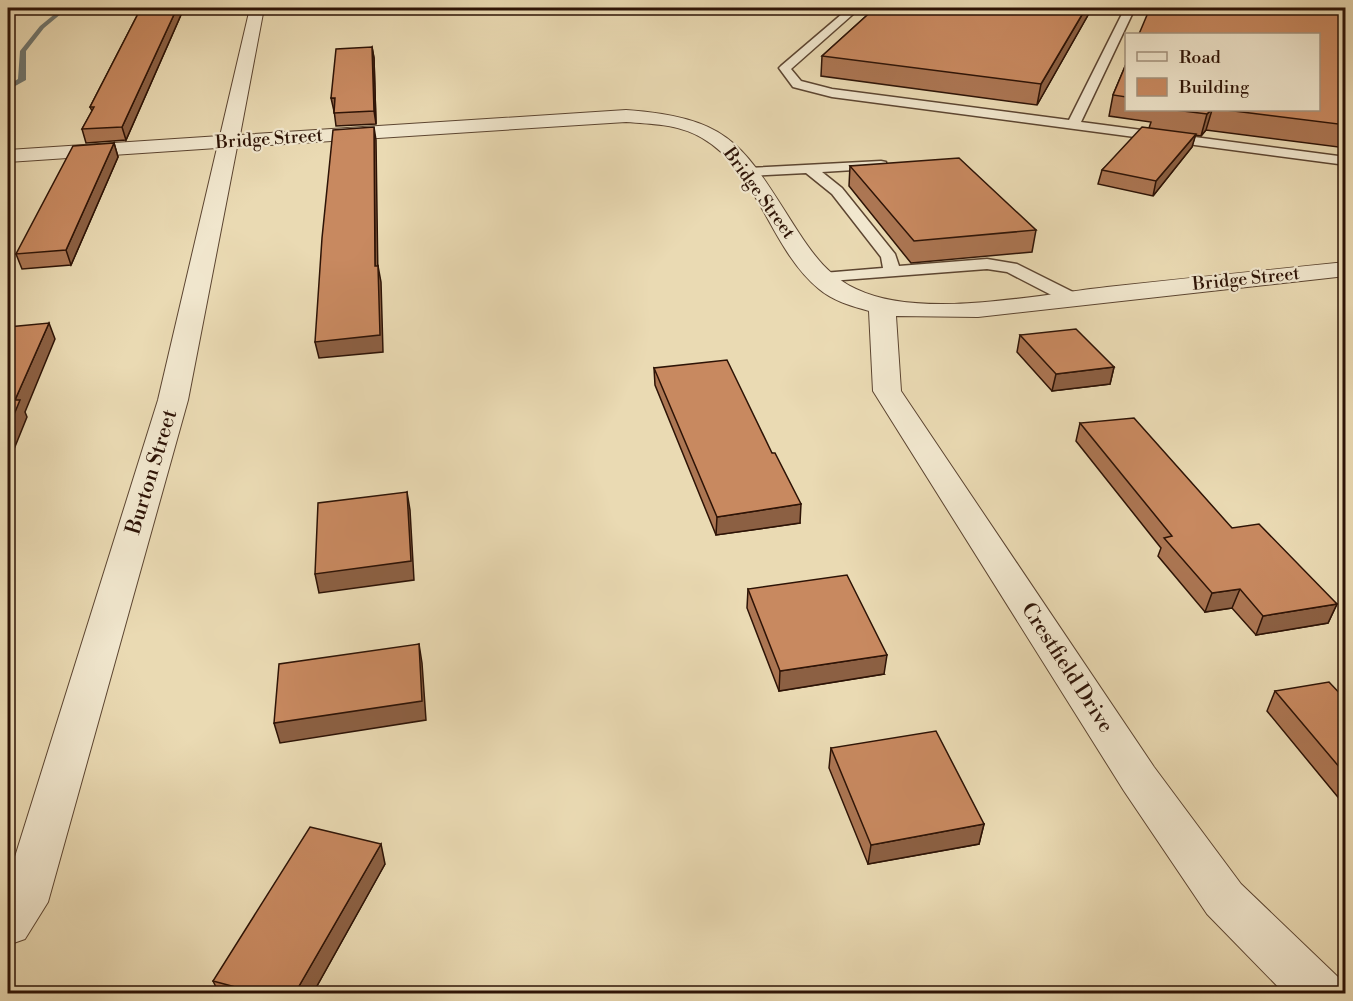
<svg xmlns="http://www.w3.org/2000/svg" width="1353" height="1001" font-family="'Libre Bodoni',serif">
<style>
.lines{fill:none;stroke-linecap:round;stroke-linejoin:round}
.stream{fill:#6f7670;fill-rule:evenodd}
.service-casing{stroke:#5c4531;stroke-width:3}
.minor-casing{stroke:#5c4531;stroke-width:2}
.service{fill:#f1e7ce;fill-rule:evenodd}
.minor{fill:#f1e7ce;fill-rule:evenodd}
.wall{fill:#ac7653;stroke:#2d1306;stroke-width:1.5}
.shaded-wall{fill:#8c6043;stroke:#2d1306;stroke-width:1.5}
.building{fill:#c88960;stroke:#2d1306;stroke-width:1.5}
.labels{text-anchor:middle;dominant-baseline:central;stroke-width:4.5;stroke-linejoin:round;paint-order:stroke}
.far-street-label{font-size:18px;fill:#2d1306;stroke:#f1e7ce}
.street-label{font-size:21px;fill:#2d1306;stroke:#f1e7ce}
</style>
<rect width="100%" height="100%" fill="#eadab3"/>
<filter id="stains"><feTurbulence type="fractalNoise" baseFrequency=".00333" numOctaves="4"/><feColorMatrix values="0 0 0 0 .2 0 0 0 0 .09 0 0 0 0 .02 0 0 0 .5 -.17"/></filter>
<radialGradient id="worn" r=".72"><stop offset=".6" stop-color="#630" stop-opacity="0"/><stop offset="1" stop-color="#630" stop-opacity=".3"/></radialGradient>
<g class="lines">
<path class="stream" d="M62,8h6l-24,20 -18,23v29l-18,10v-5l10,-6 2,-28 20,-25z"/>
<g class="service-casing">
<g id="service">
<path d="M849,8h11l-69,61 10,12 31,8 237,31 56,-112h10l-54,114 265,35v8l-514,-68 -39,-10 -14,-19 2,-2z"/>
<path d="M881,161l5,1v6l-64,4 20,16 53,66 4,12 88,-7 30,5 60,30 3,4 -3,4h-12l-58,-30 -20,-3 -170,13 -2,-4 8,-5 60,-5 -2,-11 -49,-63 -26,-21 -58,3 -7,-4 7,-4z"/>
</g>
</g>
<g class="minor-casing">
<path id="minor" d="M250,8h14l-24,127 386,-25c109,8 118,38 173,123 15,23 31,44 57,56 64,31 180,6 251,-2 79,-9 159,-17 239,-25v14l-368,41 -82,-1 5,75 253,376 87,117 97,93 7,17h-60l-78,-80 -83,-123 -251,-400 -4,-80c-17,-5 -36,-10 -50,-22 -50,-41 -60,-118 -117,-151 -23,-14 -51,-14 -76,-16l-389,25 -49,253 -140,502 -23,37 -17,6v-66l150,-479 59,-252 -209,14v-12l212,-14z"/>
</g>
<use href="#service" class="service"/>
<use href="#minor" class="minor"/>
</g>
<g class="wall">
<path d="M141,8h43l-58,132 -40,3 -4,-14 10,-18 -2,-4z"/>
<path d="M875,8h217l-55,97 -216,-29 1,-20z"/>
<path d="M1346,8v140l-140,-18 -5,6 -6,-1 -3,12 -39,49 -55,-12 4,-14 47,-42 2,-6 -42,-6 4,-21 13,-31v46h192z"/>
<path d="M372,47l2,11 2,66 -40,2 -2,-16v1z"/>
<path d="M114,143l4,14 -47,108 -49,4 -6,-15z"/>
<path d="M850,166l186,64 -4,22 -121,11 -62,-77z"/>
<path d="M1020,335l94,32 -4,17 -58,7 -35,-39z"/>
<path d="M654,368l118,85 28,70 -84,12 -61,-150z"/>
<path d="M1080,423l152,105 105,76 -9,19 -72,12 -24,-27 -27,4 -47,-56 3,-8 -85,-107z"/>
<path d="M748,589l136,85 -105,17 -32,-83z"/>
<path d="M1275,691l71,9v107l-79,-96z"/>
<path d="M831,748l153,76 -5,20 -111,20 -39,-96z"/>
<path d="M385,864l-72,129h-94l-6,-12z"/>
</g>
<g class="shaded-wall">
<path d="M177,8h7l-58,132 -4,-13z"/>
<path d="M1086,8h6l-55,97 4,-21z"/>
<path d="M372,47l2,11 2,66 -2,-13z"/>
<path d="M331,98h4l3,12 -4,1z"/>
<path d="M1211,110h1l-6,20 -5,6 6,-22z"/>
<path d="M374,127l2,13 2,142 -3,-16z"/>
<path d="M1196,134l-4,13 -39,49 3,-15z"/>
<path d="M114,143l4,14 -47,108 -5,-15z"/>
<path d="M378,266l3,16 2,70 -64,6 -4,-16z"/>
<path d="M49,323l6,16 -30,73 2,5 -19,47v-35l7,-29z"/>
<path d="M1114,367l-4,17 -58,7 4,-17z"/>
<path d="M407,492l3,18 4,70 -95,13 -4,-19z"/>
<path d="M801,504l-1,19 -84,12 1,-18z"/>
<path d="M1240,589l-8,19 -27,4 7,-19z"/>
<path d="M1337,604l-9,19 -72,12 7,-19z"/>
<path d="M419,644l3,19 4,57 -146,23 -6,-20z"/>
<path d="M887,655l-3,19 -105,17 1,-20z"/>
<path d="M984,824l-5,20 -111,20 3,-19z"/>
<path d="M381,844l4,20 -72,129h-18z"/>
</g>
<g class="building">
<path d="M141,8h36l-55,119 -40,2 12,-22h-4z"/>
<path d="M875,8h211l-45,76 -219,-28z"/>
<path d="M1150,8h196v117l-120,-15h92v-76h-179z"/>
<path d="M372,47l2,64 -40,2 1,-15h-4l5,-49z"/>
<path d="M1126,64v33l-13,-2z"/>
<path d="M1175,110h36l-4,4z"/>
<path d="M374,127l1,139h3l2,69 -65,7 7,-104 11,-108z"/>
<path d="M1142,127l54,7 -40,47 -54,-11z"/>
<path d="M114,143l-48,107 -50,4 57,-108z"/>
<path d="M959,158l77,72 -122,11 -64,-75z"/>
<path d="M49,323l-34,77h5l-12,29v-102z"/>
<path d="M1076,329l38,38 -58,7 -36,-39z"/>
<path d="M727,360l45,93h3l26,51 -84,13 -63,-149z"/>
<path d="M1134,418l98,110 27,-4 78,80 -74,12 -23,-27 -28,4 -48,-55 8,-2 -92,-113z"/>
<path d="M407,492l4,69 -96,13 3,-71z"/>
<path d="M847,575l40,80 -107,16 -32,-82z"/>
<path d="M419,644l3,57 -148,22 5,-59z"/>
<path d="M1329,682l17,18v75l-71,-84z"/>
<path d="M936,731l48,93 -113,21 -40,-97z"/>
<path d="M310,827l71,17 -86,149h-37l-45,-12z"/>
</g>
<g class="labels">
<g class="far-street-label">
<text transform="translate(269 139) rotate(-4)">Bridge Street</text>
<text transform="translate(759 193) rotate(54)">Bridge Street</text>
<text transform="translate(1246 279) rotate(-6)">Bridge Street</text>
</g>
<g class="street-label">
<text transform="translate(152 472) rotate(-73)">Burton Street</text>
<text transform="translate(1067 668) rotate(57)">Crestfield Drive</text>
</g>
</g>
<rect width="1353" height="1001" fill="none" stroke="#eadab3" stroke-width="30"/>
<rect x="9" y="9" width="1335" height="983" fill="none" stroke="#2d1306" stroke-width="3"/>
<rect x="15" y="15" width="1323" height="971" fill="none" stroke="#2d1306" stroke-width="1.5"/>
<rect x="1125" y="33" width="195" height="78" fill="#f1e7ce" stroke="#a3927e" stroke-width="1.5"/>
<rect x="1137" y="52" width="30" height="9" fill="#f1e7ce" stroke="#a3927e" stroke-width="1.5"/>
<text x="1179" y="63" font-size="18" fill="#2d1306">Road</text>
<rect x="1137" y="78" width="30" height="18" fill="#c88960" stroke="#a3927e" stroke-width="1.5"/>
<text x="1179" y="93" font-size="18" fill="#2d1306">Building</text>
<rect width="100%" height="100%" filter="url(#stains)"/>
<rect width="100%" height="100%" fill="url(#worn)"/>
</svg>
